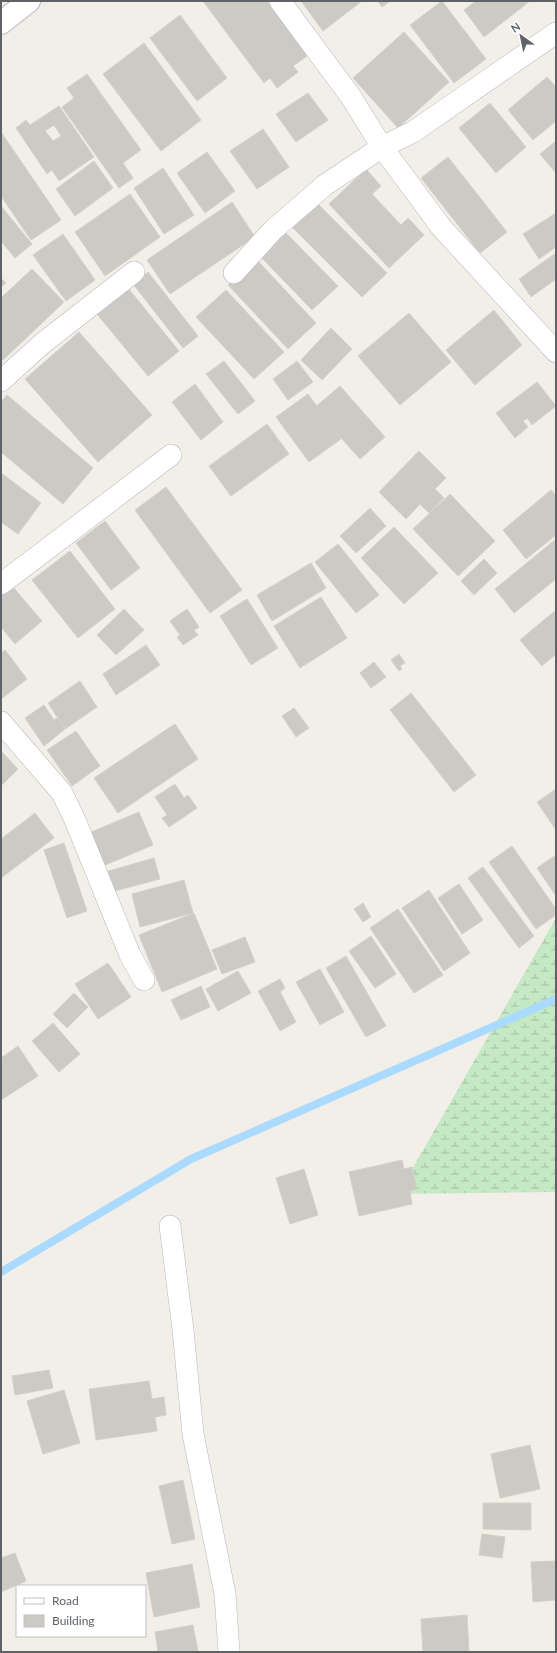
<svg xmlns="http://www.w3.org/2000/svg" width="557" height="1653" font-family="Lato,sans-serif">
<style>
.wetland{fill:url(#wetland-marsh)}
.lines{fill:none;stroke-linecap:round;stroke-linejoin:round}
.stream{stroke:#aadaff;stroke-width:8}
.building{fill:#cccac5;stroke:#d6d1c6;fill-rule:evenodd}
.minor-casing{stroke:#b5b8bc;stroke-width:22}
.secondary-casing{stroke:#b6babf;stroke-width:24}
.minor{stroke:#fff;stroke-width:21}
.secondary{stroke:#fff;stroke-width:22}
</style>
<defs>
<pattern id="wetland-marsh" width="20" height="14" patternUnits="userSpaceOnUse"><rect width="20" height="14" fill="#c5e8c5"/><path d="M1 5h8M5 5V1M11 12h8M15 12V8" fill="none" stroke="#a3c0a4"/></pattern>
</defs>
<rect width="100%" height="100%" fill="#f1efe8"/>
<path class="wetland" d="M556,918v274l-158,2z"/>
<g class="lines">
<path class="stream" d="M1,1272l190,-113 365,-160"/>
</g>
<g class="building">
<path d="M203,1h64l40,55 -14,10 5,6 -21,16 -7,-10 -6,5z"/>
<path d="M301,1h61l-39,30z"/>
<path d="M378,1h12l-8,6z"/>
<path d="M442,1l44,58 -32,24 -44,-58z"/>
<path d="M476,1h54l-46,36 -20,-27z"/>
<path d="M180,15l47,63 -30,23 -47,-63z"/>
<path d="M404,32l45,50 -51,46 -45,-50z"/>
<path d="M144,43l57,77 -40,31 -58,-77z"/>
<path d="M87,74l54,76 -18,13 10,15 -14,10 -57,-81 12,-9 -7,-10z"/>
<path d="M547,77l9,10v34l-23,19 -25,-30z"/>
<path d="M308,93l20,27 -32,22 -20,-28z"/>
<path d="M490,103l36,44 -30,26 -37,-45z"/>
<path d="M59,106l35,51 -35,24 -7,-11 -5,4 -31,-46 10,-8 4,5zM54,125l7,11 -8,5 -8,-10z"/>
<path d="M263,129l26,38 -32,22 -27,-38z"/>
<path d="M1,132l60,88 -30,20 -30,-44z"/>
<path d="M556,141v32l-16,-19z"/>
<path d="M207,152l28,39 -30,22 -28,-40z"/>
<path d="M448,157l59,75 -27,21 -59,-75z"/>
<path d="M94,161l19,27 -38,28 -19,-27z"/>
<path d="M163,168l31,47 -30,19 -30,-46z"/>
<path d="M366,169l15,17 -9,8 29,31 7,-7 16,17 -35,33 -60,-64z"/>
<path d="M130,194l30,43 -55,39 -30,-44z"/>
<path d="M315,201l72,72 -25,24 -72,-72z"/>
<path d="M232,202l23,35 -85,57 -23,-34z"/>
<path d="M1,206l31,38 -17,14 -14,-17z"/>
<path d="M556,213v34l-17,12 -16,-25z"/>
<path d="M285,232l53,54 -26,24 -52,-54z"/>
<path d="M63,234l32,46 -29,21 -33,-46z"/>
<path d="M556,253v26l-25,18 -12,-18z"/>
<path d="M256,259l60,64 -28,26 -60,-64z"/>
<path d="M32,269l32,33 -61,58 -2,-2v-60z"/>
<path d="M148,272l50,64 -15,12 -50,-64z"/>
<path d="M1,278l5,5 -5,4z"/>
<path d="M128,288l51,63 -31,25 -51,-62z"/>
<path d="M226,290l58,62 -30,27 -58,-62z"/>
<path d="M494,310l28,35 -47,40 -29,-35z"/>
<path d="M409,313l42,49 -51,43 -42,-49z"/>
<path d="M331,328l21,21 -30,31 -21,-20z"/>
<path d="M79,332l73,83 -54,47 -73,-83z"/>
<path d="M224,361l31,40 -17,13 -32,-40z"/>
<path d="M297,361l16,21 -25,18 -15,-21z"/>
<path d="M537,382l19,24 -24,19 -5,-7 -4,3 5,6 -13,11 -19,-25z"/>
<path d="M195,384l28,38 -22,18 -29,-38z"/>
<path d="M340,386l45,51 -25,22 -46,-51z"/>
<path d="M308,394l33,45 -32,23 -33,-45z"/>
<path d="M7,395l86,73 -30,36 -62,-52v-50z"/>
<path d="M267,424l22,30 -58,42 -22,-30z"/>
<path d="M419,451l27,27 -11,11 9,9 -15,15 -9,-9 -14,15 -27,-27z"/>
<path d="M1,473l40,30 -23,31 -17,-12z"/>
<path d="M166,487l76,103 -32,23 -75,-103z"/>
<path d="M551,490l5,6v39l-30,24 -23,-29z"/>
<path d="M450,494l45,47 -37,35 -45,-47z"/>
<path d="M370,508l16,18 -30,27 -16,-17z"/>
<path d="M105,521l35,47 -29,22 -35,-47z"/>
<path d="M394,527l44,46 -34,31 -43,-46z"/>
<path d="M556,539v40l-42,34 -19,-24z"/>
<path d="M338,544l41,51 -23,18 -41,-51z"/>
<path d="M70,551l45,58 -37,29 -46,-58z"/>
<path d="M484,559l13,14 -23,22 -13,-14z"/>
<path d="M311,563l15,25 -54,33 -15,-26z"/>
<path d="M12,586l30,35 -27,23 -14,-17v-32z"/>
<path d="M321,597l26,41 -47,30 -26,-42z"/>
<path d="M247,599l31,49 -27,17 -31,-49z"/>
<path d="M124,609l20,21 -28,25 -19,-20z"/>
<path d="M187,609l12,18 -5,3 4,5 -15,10 -6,-8 3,-2 -10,-14z"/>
<path d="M556,610v44l-14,12 -22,-26z"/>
<path d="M146,645l14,20 -44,30 -13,-21z"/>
<path d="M5,650l22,29 -26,20v-46z"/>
<path d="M399,654l6,9 -5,3 2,3 -3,2 -8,-11z"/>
<path d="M374,662l12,15 -15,11 -11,-15z"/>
<path d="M80,681l17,26 -32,22 -17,-26z"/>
<path d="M411,693l65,82 -22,17 -64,-82z"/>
<path d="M44,705l10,15 3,-2 8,11 -21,17 -19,-28z"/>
<path d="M294,708l15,20 -13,9 -14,-21z"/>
<path d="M175,724l23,35 -80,54 -24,-35z"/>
<path d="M76,731l24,35 -28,20 -25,-36z"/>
<path d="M1,751l17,18 -17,17z"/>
<path d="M175,784l9,14 4,-3 9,13 -28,19 -7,-9 5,-3 -12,-18z"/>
<path d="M556,789v41l-19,-28z"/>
<path d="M139,812l14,33 -55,23 -14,-33z"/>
<path d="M35,813l19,25 -53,40v-39z"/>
<path d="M64,843l23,68 -20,7 -23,-68z"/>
<path d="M512,846l44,63v6l-20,14 -47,-67z"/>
<path d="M556,855v41l-19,-28z"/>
<path d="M154,858l6,21 -49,13 -6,-20z"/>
<path d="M483,867l51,69 -15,12 -51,-70z"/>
<path d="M184,880l9,33 -53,14 -8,-33z"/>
<path d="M459,884l24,36 -21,14 -24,-36z"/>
<path d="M429,890l41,63 -26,18 -42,-63z"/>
<path d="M363,903l8,14 -8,5 -9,-13z"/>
<path d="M398,909l45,66 -29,18 -44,-65z"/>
<path d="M194,913l23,56 -55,23 -23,-57z"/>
<path d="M371,936l25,38 -21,14 -26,-37z"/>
<path d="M245,937l10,25 -33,12 -10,-24z"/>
<path d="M346,956l40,70 -20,11 -40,-69z"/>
<path d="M108,963l23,34 -33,22 -23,-35z"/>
<path d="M320,969l24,43 -24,13 -24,-43z"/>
<path d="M238,971l13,22 -33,18 -12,-22z"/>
<path d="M280,979l5,9 -5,4 16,30 -16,9 -22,-40z"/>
<path d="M201,986l9,21 -29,13 -10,-20z"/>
<path d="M74,993l14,14 -21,21 -14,-14z"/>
<path d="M53,1023l27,31 -21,18 -27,-31z"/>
<path d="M18,1046l20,30 -37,24v-42z"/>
<path d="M402,1160l2,9 8,-2 5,22 -7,2 2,13 -53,12 -10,-44z"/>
<path d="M304,1169l14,46 -28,9 -14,-46z"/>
<path d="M49,1370l4,18 -38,7 -3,-19z"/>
<path d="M149,1381l3,18 12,-2 2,18 -11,2 2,14 -61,9 -7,-51z"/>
<path d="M64,1390l16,53 -37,11 -16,-53z"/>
<path d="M530,1445l10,44 -40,9 -9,-44z"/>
<path d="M183,1480l12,59 -23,5 -13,-58z"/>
<path d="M483,1503h48v27l-48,-1z"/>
<path d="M482,1534l23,3 -3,21 -23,-3z"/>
<path d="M15,1553l11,28 -25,11v-34z"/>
<path d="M556,1561v39l-23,2 -2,-40z"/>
<path d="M192,1564l8,43 -46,10 -8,-44z"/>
<path d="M467,1615l2,37h-46l-2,-33z"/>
<path d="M193,1625l5,27h-40l-3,-20z"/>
</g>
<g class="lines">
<g class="minor-casing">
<g id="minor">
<path d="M280,1l71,96 31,50 59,80 115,125"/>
<path d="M234,273l39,-43 52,-45 57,-38 31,-15 143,-99"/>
<path d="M1,381l42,-38 91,-71"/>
<path d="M1,584l170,-129"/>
<path d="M1,722l61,71 13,27 55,135 14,25"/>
<path d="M170,1226l13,104 10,104 32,160 4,58"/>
</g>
</g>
<g class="secondary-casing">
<path id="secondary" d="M1,23l28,-22"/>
</g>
<use href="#minor" class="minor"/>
<use href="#secondary" class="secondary"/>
</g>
<rect width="557" height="1653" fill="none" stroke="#5f6368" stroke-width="4"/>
<rect x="16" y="1585" width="130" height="52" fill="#ffffff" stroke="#bfc1c3"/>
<rect x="24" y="1598" width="20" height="6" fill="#ffffff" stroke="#bfc1c3"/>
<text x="52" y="1605" font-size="12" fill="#5f6368">Road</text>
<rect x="24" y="1615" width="20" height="12" fill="#cccac5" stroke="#bfc1c3"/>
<text x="52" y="1625" font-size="12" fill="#5f6368">Building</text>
<g transform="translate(521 36) rotate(327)" stroke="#ffffff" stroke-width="3" paint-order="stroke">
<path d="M0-3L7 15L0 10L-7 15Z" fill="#5f6368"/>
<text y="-6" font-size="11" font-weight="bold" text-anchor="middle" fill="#5f6368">N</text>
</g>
</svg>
